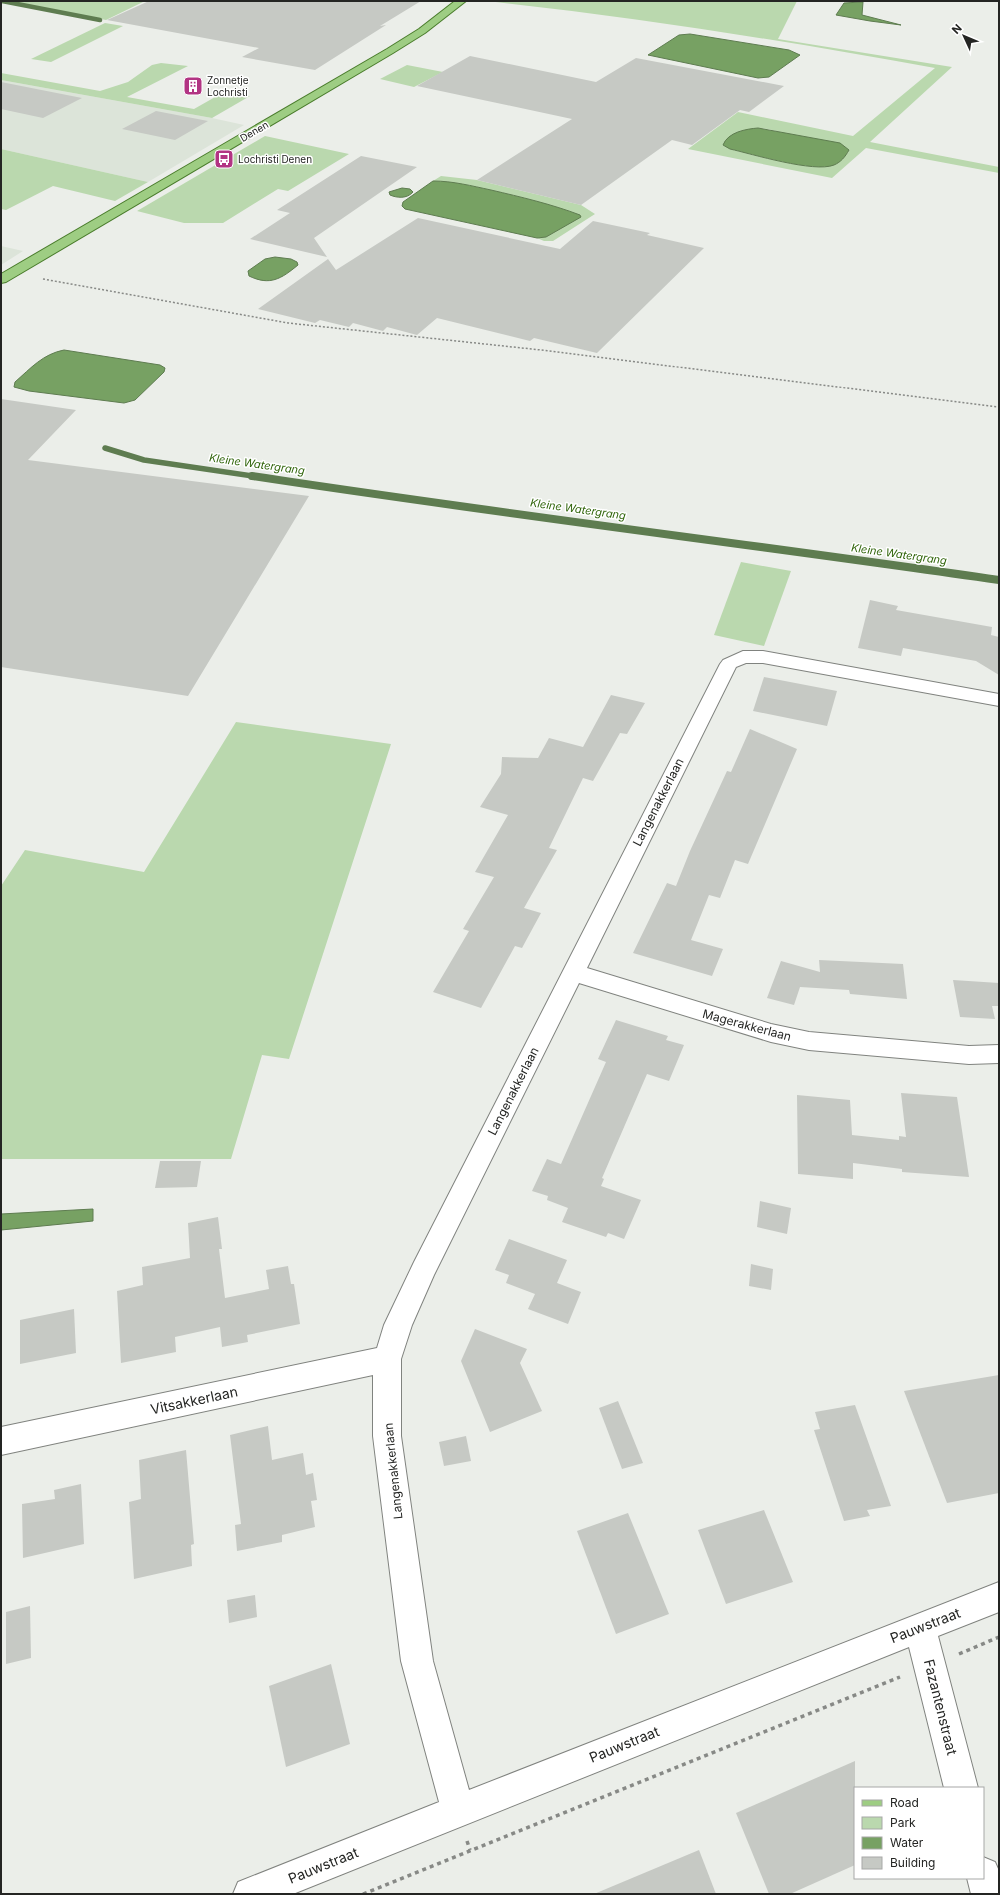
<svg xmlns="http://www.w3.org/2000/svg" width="1000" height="1895" font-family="Inter,sans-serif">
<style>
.built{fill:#dce4d9}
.green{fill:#bad8ae;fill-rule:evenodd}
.water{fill:#77a163;stroke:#5e7c50}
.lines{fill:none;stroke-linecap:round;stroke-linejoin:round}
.stream-far2{stroke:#5e7c50;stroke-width:4.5}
.stream-far1{stroke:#5e7c50;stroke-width:5.5}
.stream{stroke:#5e7c50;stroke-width:8}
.building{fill:#c6c9c4}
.minor-casing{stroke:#80837f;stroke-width:2}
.primary-casing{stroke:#4a7c2c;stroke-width:2}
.path-far1{stroke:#878986;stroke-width:1.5;stroke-dasharray:2 2;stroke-linecap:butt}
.path{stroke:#878986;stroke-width:3.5;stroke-dasharray:4 4;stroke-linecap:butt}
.minor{fill:#fff;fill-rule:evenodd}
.primary{fill:#9ecd83;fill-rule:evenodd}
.labels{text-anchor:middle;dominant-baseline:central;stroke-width:3;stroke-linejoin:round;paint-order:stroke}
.far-poi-label{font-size:10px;fill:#242523;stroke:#fff;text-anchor:start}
.far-street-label{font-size:10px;fill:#242523;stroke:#fff}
.far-water-label{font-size:11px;font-style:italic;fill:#2f6409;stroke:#fff}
.street-label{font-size:12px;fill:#242523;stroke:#fff}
.near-street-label{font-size:14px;fill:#242523;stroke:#fff}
</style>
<rect width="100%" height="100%" fill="#ebeee9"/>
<g class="built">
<path d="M1,80l211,38 32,7 -96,57 -147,-33z"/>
<path d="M1,246l22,5 -22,14z"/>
</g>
<g class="green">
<path d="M1,1h144l-39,19 -86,-17 -5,2z"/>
<path d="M486,1h311l-19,38 174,28 -82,75 129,25v6l-133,-25 -34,30 -144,-29 50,-37 115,24 82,-68c-148,-27 -300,-51 -449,-67zM758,128l10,1 81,21c-5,9 -12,14 -22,16 -17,5 -78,-12 -97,-17l8,-17z"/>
<path d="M105,23l18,3 -72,36 -20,-3z"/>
<path d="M161,63l27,3 -61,31 67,12 30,-17 26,4 -38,22 -211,-38v-7l99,18 28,-9 24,-17z"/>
<path d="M407,65l36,7 -29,15 -34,-8z"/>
<path d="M265,136l84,18 -61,37 -10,-2 -55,34h-39l-47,-12z"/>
<path d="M1,149l147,33 -33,19 -62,-15 -47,24 -5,-1z"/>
<path d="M441,176l36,4 104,25 14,9 -42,27h-9l-7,-3 9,-1 35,-21c-29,-12 -59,-19 -90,-26 -19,-4 -38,-9 -58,-9z"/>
<path d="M741,562l50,9 -27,75 -50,-11z"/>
<path d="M236,722l155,22 -102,315 -27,-4 -31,104h-230v-273l24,-36 119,22z"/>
</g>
<g class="water">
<path d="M861,2h2l-1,13 39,10 -31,-4 -34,-6 8,-12z"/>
<path d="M690,34l99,16 11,5 -31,22 -11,1 -110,-23 31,-20z"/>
<path d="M758,128l82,15 9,7c-4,7 -8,12 -15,15 -20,8 -82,-11 -104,-16l-7,-4c5,-13 23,-16 35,-17z"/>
<path d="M433,181c20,0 39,5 58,9 30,7 60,14 89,25l1,2 -35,20 -9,1 -132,-29 -3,-3 1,-4z"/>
<path d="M402,188l8,1 3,3c-6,7 -16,6 -23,3l-1,-3z"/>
<path d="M275,257l16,2 6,3 1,3c-17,14 -28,21 -49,11l-1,-5 17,-12z"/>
<path d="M64,350l96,15 5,3 -1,4 -29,28 -11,3 -95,-12 -15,-4 1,-5c16,-14 28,-28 49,-32z"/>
<path d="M93,1209v12l-92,9v-16z"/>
</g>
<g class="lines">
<path class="stream-far2" d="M2,1l98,19"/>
<path class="stream-far1" d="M105,448l39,12 115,17"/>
<path class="stream" d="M252,476c249,38 498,68 747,104"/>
</g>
<g class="building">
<path d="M149,1h272l-41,25 6,-1 -71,45 -73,-13 17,-9 -152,-28z"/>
<path d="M470,56l126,26 40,-24 148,28 -35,26 -9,-2 -48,35 -20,-5 -91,65 -104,-25 95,-61 -155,-33z"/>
<path d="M1,82l81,16 -39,20 -42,-9z"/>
<path d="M156,111l52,10 -33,19 -53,-11z"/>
<path d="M361,156l56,11 -103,71 13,19 -77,-18 40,-26 -13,-3z"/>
<path d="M418,218l142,31 33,-28 57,12 -3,2 57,13 -107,105 -63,-15 -4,3 -93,-23 -20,17 -30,-8 -4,4 -30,-8 -4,4 -29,-7 -5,3 -57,-14 70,-50 8,11z"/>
<path d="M1,399l75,11 -48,50 281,36 -121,200 -187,-29z"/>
<path d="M870,600l28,6 -2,4 96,17 -1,8 8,2v38l-23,-14 -73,-13 -2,8 -43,-8z"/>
<path d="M764,677l73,14 -10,35 -74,-15z"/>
<path d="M611,695l34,8 -18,31 -7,-1 -27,48 -10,-3 -34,70 8,2 -33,58 17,5 -19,35 -7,-2 -34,62 -48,-16 36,-61 -6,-2 31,-52 -19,-5 33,-57 -28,-8 21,-33 1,-17 36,1 11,-20 34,9z"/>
<path d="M750,729l47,20 -49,115 -13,-4 -15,38 -11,-3 -18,45 32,9 -11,27 -79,-23 34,-70 9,3 14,-35 37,-80 4,1z"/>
<path d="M819,960l84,4 4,35 -57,-5 -1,-4 -49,-3 -6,18 -27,-7 14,-37 39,11z"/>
<path d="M953,980l46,3v23h-7l3,13 -35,-2z"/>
<path d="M616,1020l52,16 -2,4 18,5 -15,36 -22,-7 -45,104 2,1 -3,7 40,14 -17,39 -16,-6 -2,4 -44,-15 6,-14 -21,-8 1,-4 -16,-5 15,-32 14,5 45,-102 -8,-3z"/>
<path d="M901,1093l56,4 12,80 -67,-5v-3l-49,-6v16l-55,-5 -1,-79 53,5 2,35 47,5v-4l7,1z"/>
<path d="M160,1161h41l-4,26 -42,1z"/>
<path d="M760,1201l31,7 -4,26 -30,-7z"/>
<path d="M218,1217l4,32h-3l6,49 44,-9 -3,-19 22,-4 3,18h3l6,40 -53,11 1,7 -26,5 -2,-20 -45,10 1,15 -55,11 -4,-72 26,-6 -1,-18 48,-9 -2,-35z"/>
<path d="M509,1239l58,21 -10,23 24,9 -13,32 -40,-15 7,-15 -29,-11 3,-8 -14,-5z"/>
<path d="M751,1264l22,5 -2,21 -22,-4z"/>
<path d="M74,1309l2,44 -56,11v-44z"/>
<path d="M475,1329l52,20 -7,14 22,48 -52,21 -29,-71z"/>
<path d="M999,1375v118l-52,10 -43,-112z"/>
<path d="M618,1401l25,62 -21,6 -23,-61z"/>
<path d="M855,1405l36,101 -24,4 3,6 -26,5 -30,-91 6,-1 -5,-17z"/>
<path d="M268,1426l4,34 31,-7 3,22 7,-2 4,27 -6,1 4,26 -33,8v7l-45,9 -2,-26 6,-1 -11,-89z"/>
<path d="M466,1436l5,25 -27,5 -5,-24z"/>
<path d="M186,1450l8,94 -3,1 1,21 -58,13 -5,-77 12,-3 -2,-39z"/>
<path d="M81,1484l3,60 -61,14 -1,-54 33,-5 -1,-9z"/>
<path d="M764,1510l29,72 -67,22 -28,-74z"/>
<path d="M628,1513l41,101 -53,20 -39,-103z"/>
<path d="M255,1595l2,22 -28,6 -2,-23z"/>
<path d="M30,1606l1,52 -25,6v-52z"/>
<path d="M331,1664l19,80 -64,23 -17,-81z"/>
<path d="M855,1761v104l-65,29h-21l-33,-81z"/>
<path d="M699,1850l17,44h-122z"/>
</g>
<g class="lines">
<g class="minor-casing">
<g id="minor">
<path d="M743,651h20l236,43v12l-236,-43h-17l-10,4 -149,301 184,56 38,8 160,14 30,-1v18l-30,1 -160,-14 -38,-8 -192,-59 -145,292 -22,50 -11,34v77l32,225 36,129 530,-208v30l-61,24 40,152h-34l-35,-141 -616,247h-60l5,-12 201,-80 -38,-141 -28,-225v-61l-372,80v-28l376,-79 7,-23 30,-63 306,-598 3,-4z"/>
<path d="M983,1857l12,5 4,9v23h-28l-4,-16h16z"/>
</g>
</g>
<g class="primary-casing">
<path id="primary" d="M455,1h11l-41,32 -32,20 -387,229 -5,1v-9l386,-225 32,-20z"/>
</g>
<path class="path-far1" d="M43,279l245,44 253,27 458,57"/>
<g class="path">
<path d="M959,1654l40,-17"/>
<path d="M467,1841l3,9"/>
<path d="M363,1894l537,-217"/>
</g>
<use href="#minor" class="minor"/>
<use href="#primary" class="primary"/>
</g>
<defs>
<g id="building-square" transform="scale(1)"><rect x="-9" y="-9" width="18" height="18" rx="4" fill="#b23483" stroke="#fff"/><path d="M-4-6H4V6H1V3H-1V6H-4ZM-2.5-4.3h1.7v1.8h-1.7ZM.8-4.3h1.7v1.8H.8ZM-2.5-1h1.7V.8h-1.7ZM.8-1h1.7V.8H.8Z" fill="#fff"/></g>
<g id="bus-square" transform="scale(1)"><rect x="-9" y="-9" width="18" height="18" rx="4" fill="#b23483" stroke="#fff"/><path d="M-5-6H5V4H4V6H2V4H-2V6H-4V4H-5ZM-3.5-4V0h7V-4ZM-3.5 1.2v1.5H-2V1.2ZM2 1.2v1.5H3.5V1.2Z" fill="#fff"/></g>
</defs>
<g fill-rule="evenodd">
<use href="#building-square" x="193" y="86"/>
<use href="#bus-square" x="224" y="159"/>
</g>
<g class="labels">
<g class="far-poi-label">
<text x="207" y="80">Zonnetje<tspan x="207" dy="12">Lochristi</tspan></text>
<text x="238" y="159">Lochristi Denen</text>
</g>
<g class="far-street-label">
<text transform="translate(254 131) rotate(-30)">Denen</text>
</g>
<g class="far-water-label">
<text transform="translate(257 464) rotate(8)">Kleine Watergrang</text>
<text transform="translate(578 509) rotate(8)">Kleine Watergrang</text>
<text transform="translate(899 554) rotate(8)">Kleine Watergrang</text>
</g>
<g class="street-label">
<text transform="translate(658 802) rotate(-63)">Langenakkerlaan</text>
<text transform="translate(747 1025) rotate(15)">Magerakkerlaan</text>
<text transform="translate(513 1091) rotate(-63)">Langenakkerlaan</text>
<text transform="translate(393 1471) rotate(-96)">Langenakkerlaan</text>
</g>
<g class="near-street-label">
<text transform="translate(194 1400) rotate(-12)">Vitsakkerlaan</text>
<text transform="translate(925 1625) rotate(-21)">Pauwstraat</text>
<text transform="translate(941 1707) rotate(76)">Fazantenstraat</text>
<text transform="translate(624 1744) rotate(-22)">Pauwstraat</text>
<text transform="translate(323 1865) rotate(-22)">Pauwstraat</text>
</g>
</g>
<rect width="1000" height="1895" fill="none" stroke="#242523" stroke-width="4"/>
<rect x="854" y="1787" width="130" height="92" fill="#ffffff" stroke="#a7a8a7"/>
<rect x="862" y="1800" width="20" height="6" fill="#9ecd83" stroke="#a7a8a7"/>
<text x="890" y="1807" font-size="12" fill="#242523">Road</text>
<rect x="862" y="1817" width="20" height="12" fill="#bad8ae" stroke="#a7a8a7"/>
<text x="890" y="1827" font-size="12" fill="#242523">Park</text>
<rect x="862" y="1837" width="20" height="12" fill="#77a163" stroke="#a7a8a7"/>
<text x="890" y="1847" font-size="12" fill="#242523">Water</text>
<rect x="862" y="1857" width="20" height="12" fill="#c6c9c4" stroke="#a7a8a7"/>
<text x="890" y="1867" font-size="12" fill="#242523">Building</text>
<g transform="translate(964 36) rotate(314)" stroke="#ffffff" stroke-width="3" paint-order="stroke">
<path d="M0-3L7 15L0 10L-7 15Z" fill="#242523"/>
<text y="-6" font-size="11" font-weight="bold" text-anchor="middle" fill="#242523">N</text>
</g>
</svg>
